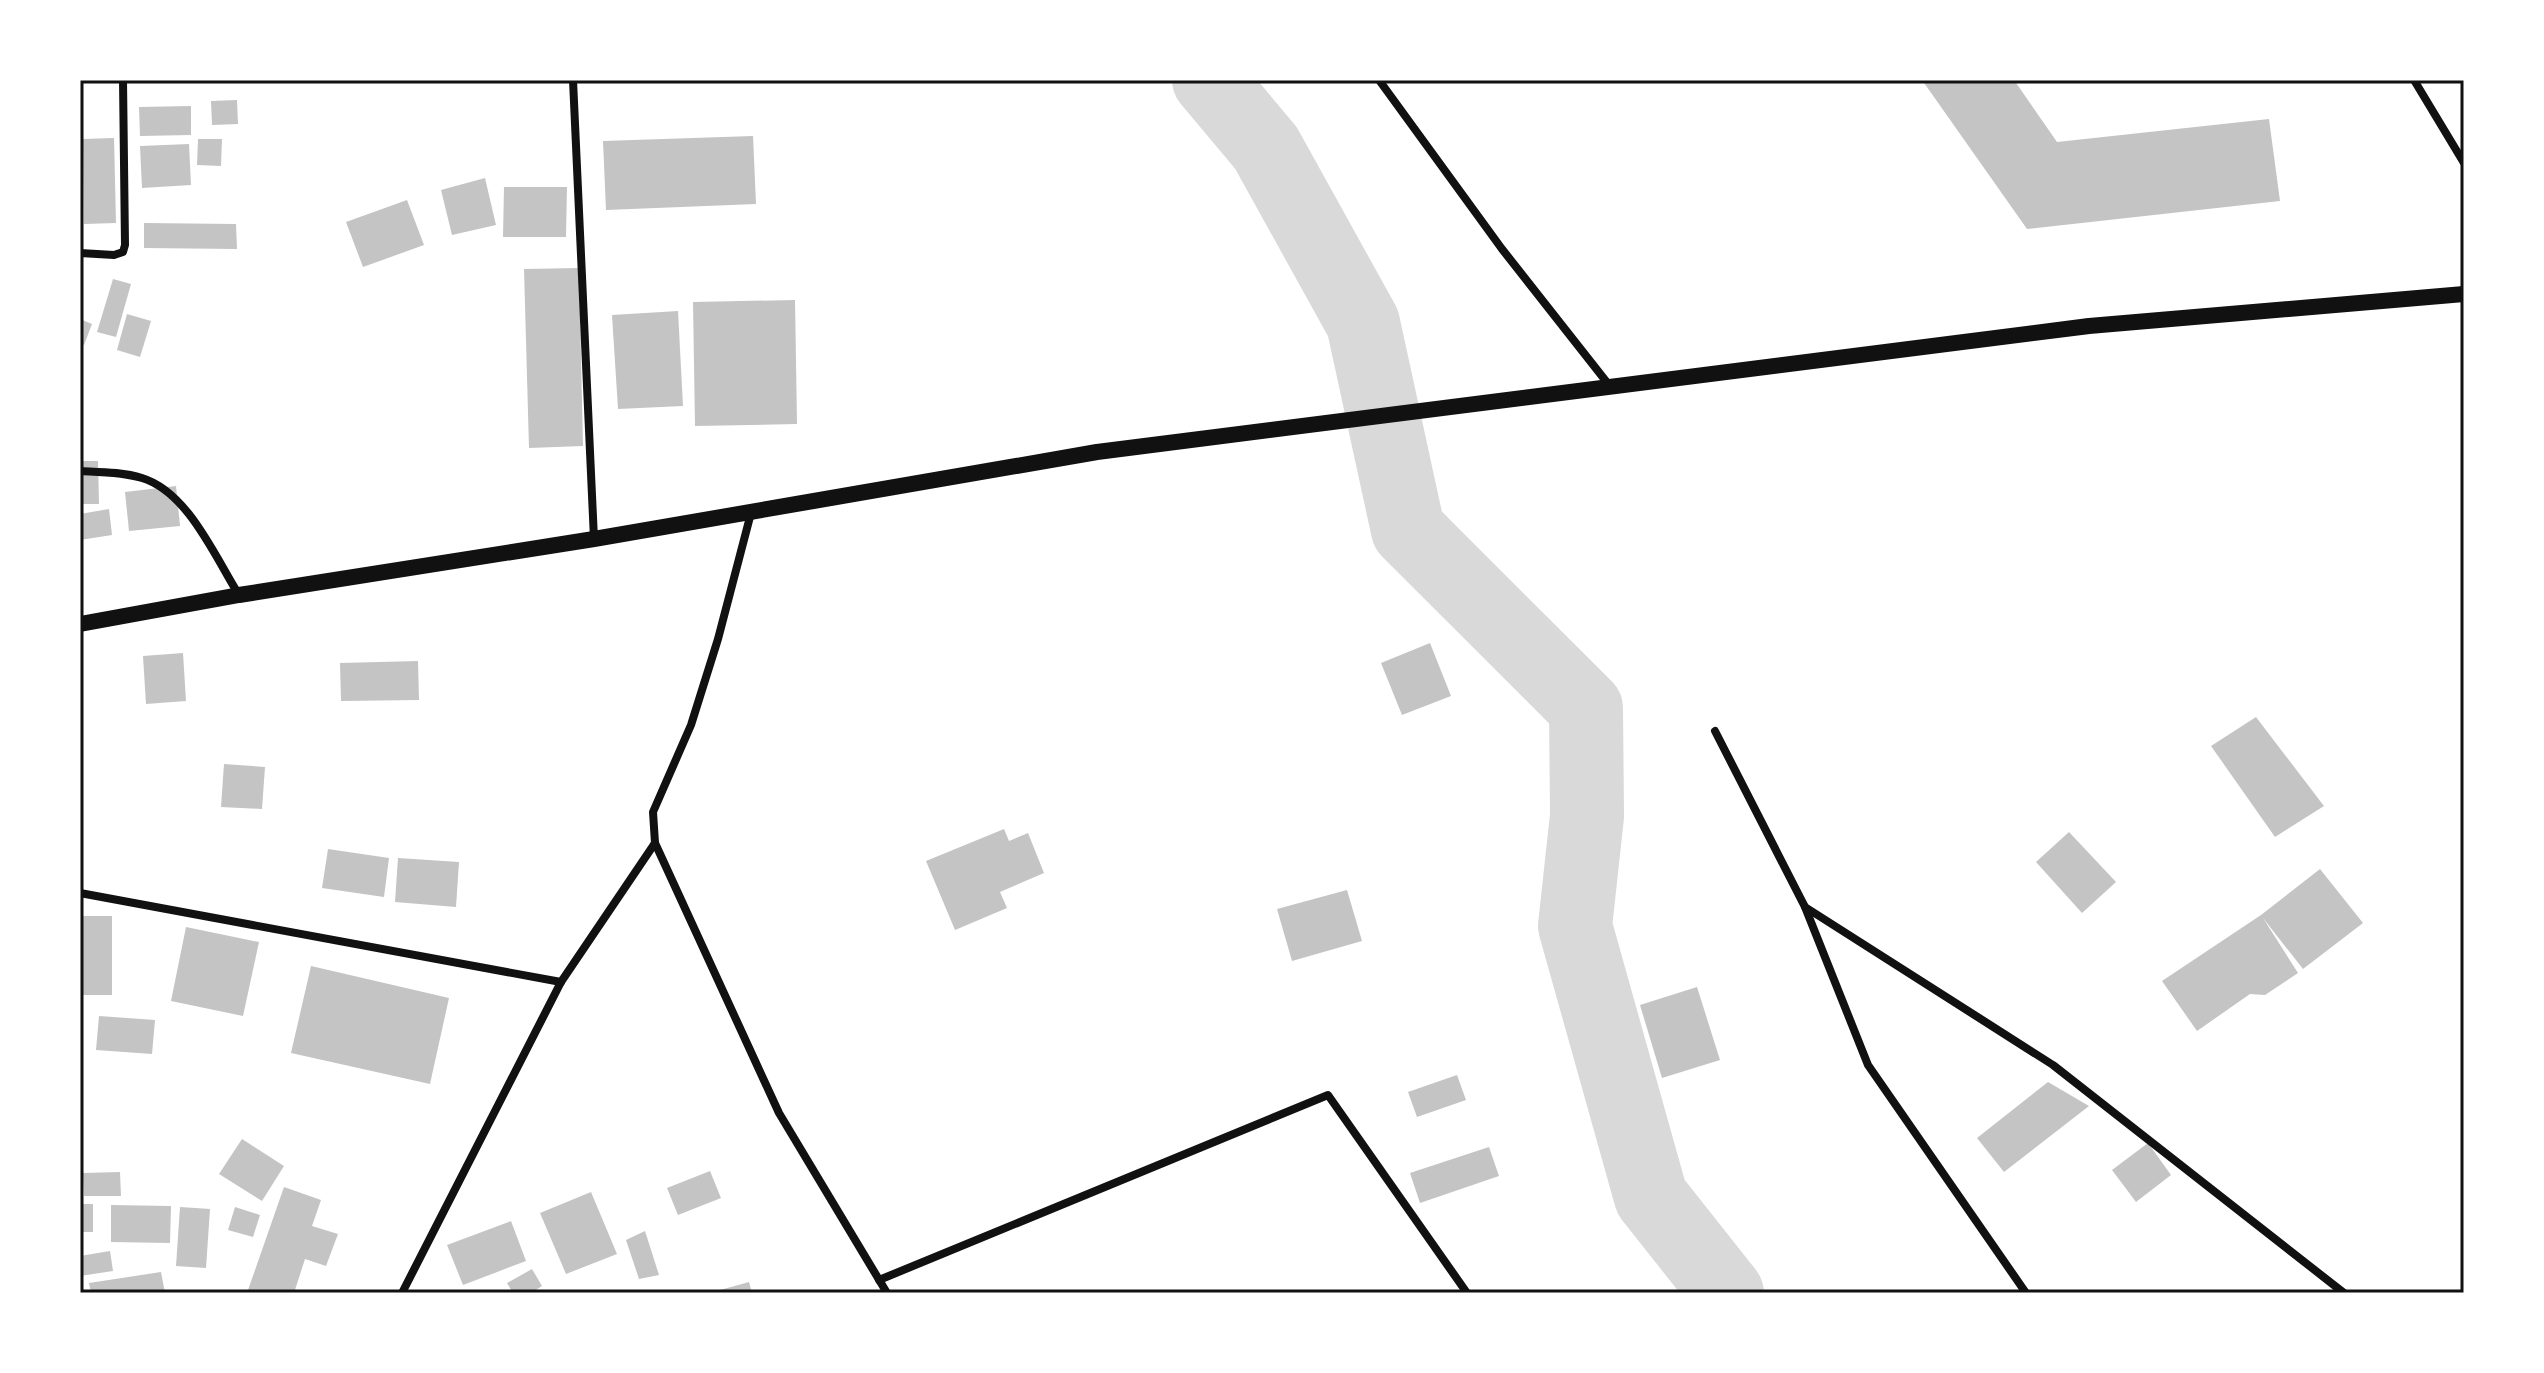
<svg xmlns="http://www.w3.org/2000/svg" width="2544" height="1373" font-family="'DejaVu Sans',sans-serif">
<style>
.lines{fill:none;stroke-linecap:round;stroke-linejoin:round}
.river{stroke:#d9d9d9;stroke-width:74}
.building{fill:#c4c4c4}
.minor{stroke:#111;stroke-width:8}
.secondary{stroke:#111;stroke-width:16}
.neatline{fill:none;stroke:#111;stroke-width:3}
</style>
<rect width="100%" height="100%" fill="#fff"/>
<g class="lines">
<path class="river" d="M1209,80l57,68 97,175 45,207 178,178 1,108 -12,110 76,271 76,96"/>
</g>
<g class="building">
<path d="M1922,80h92l43,62 212,-23 11,82 -253,28z"/>
<path d="M237,100l1,24 -26,1 -1,-24z"/>
<path d="M191,106v29l-51,1 -1,-29z"/>
<path d="M753,136l3,68 -150,6 -3,-69z"/>
<path d="M114,138l2,85 -32,1 -1,-85z"/>
<path d="M198,139h24l-1,27 -24,-1z"/>
<path d="M189,144l2,41 -49,3 -2,-42z"/>
<path d="M485,178l11,47 -44,10 -11,-45z"/>
<path d="M504,187h63l-1,50h-63z"/>
<path d="M407,200l17,45 -61,22 -17,-45z"/>
<path d="M144,223l92,1 1,25 -93,-1z"/>
<path d="M579,268l4,178 -54,2 -5,-179z"/>
<path d="M113,279l18,5 -15,53 -19,-5z"/>
<path d="M795,300l2,124 -102,2 -2,-124z"/>
<path d="M678,311l5,95 -65,3 -6,-94z"/>
<path d="M127,314l24,7 -11,36 -23,-7z"/>
<path d="M80,319l12,5 -8,21 -4,-1z"/>
<path d="M80,461h18l1,43h-19z"/>
<path d="M176,486l4,40 -51,5 -4,-39z"/>
<path d="M109,509l3,26 -32,5v-26z"/>
<path d="M1430,643l21,53 -49,19 -21,-52z"/>
<path d="M183,653l3,48 -40,3 -3,-48z"/>
<path d="M418,661l1,39 -78,1 -1,-38z"/>
<path d="M2256,717l68,89 -49,31 -64,-91z"/>
<path d="M224,764l41,3 -3,42 -41,-2z"/>
<path d="M1004,829l5,12 19,-8 16,40 -44,19 7,16 -52,22 -29,-69z"/>
<path d="M2069,832l47,50 -34,31 -46,-51z"/>
<path d="M328,849l61,9 -5,39 -62,-9z"/>
<path d="M398,858l61,4 -3,45 -61,-5z"/>
<path d="M2320,869l43,54 -60,46 -40,-51 35,55 -33,22 -15,-1 -53,37 -35,-50 99,-66z"/>
<path d="M1347,890l15,51 -70,20 -15,-52z"/>
<rect x="80" y="916" width="32" height="79"/>
<path d="M186,927l73,15 -16,74 -72,-15z"/>
<path d="M311,966l138,32 -19,86 -139,-31z"/>
<path d="M1697,987l23,73 -58,18 -22,-73z"/>
<path d="M99,1016l56,4 -3,34 -56,-4z"/>
<path d="M1457,1075l9,25 -49,17 -9,-25z"/>
<path d="M2048,1082l41,24 -85,66 -27,-34z"/>
<path d="M242,1139l42,27 -22,35 -43,-27z"/>
<path d="M2148,1143l23,32 -35,27 -24,-32z"/>
<path d="M1489,1147l10,29 -79,27 -10,-30z"/>
<path d="M710,1171l11,27 -43,17 -11,-27z"/>
<path d="M120,1172l1,24h-37l-1,-23z"/>
<path d="M284,1187l37,13 -9,26 26,8 -12,32 -21,-7 -11,34h-47z"/>
<path d="M591,1192l26,62 -51,20 -26,-61z"/>
<rect x="80" y="1204" width="13" height="28"/>
<path d="M111,1205l60,1 -1,37 -59,-1z"/>
<path d="M180,1207l30,2 -4,59 -30,-2z"/>
<path d="M235,1207l25,8 -7,22 -25,-7z"/>
<path d="M511,1221l15,40 -63,24 -16,-40z"/>
<path d="M645,1231l14,44 -20,4 -13,-39z"/>
<path d="M110,1251l3,20 -33,5v-20z"/>
<path d="M532,1269l10,17 -11,7h-18l-6,-10z"/>
<path d="M161,1272l4,21h-74l-2,-10z"/>
<path d="M749,1282l3,11h-39v-1z"/>
</g>
<g class="lines">
<g class="minor">
<path d="M573,80l21,459"/>
<path d="M1379,80l123,169 107,136"/>
<path d="M2414,80l50,83"/>
<path d="M80,253l34,2 9,-3 2,-7 -2,-165"/>
<path d="M80,471c20,1 43,1 62,7 46,14 73,79 97,117"/>
<path d="M1715,731l90,176 248,158 291,228"/>
<path d="M655,843l124,270 108,180"/>
<path d="M80,893l481,89"/>
<path d="M1805,907l63,158 158,228"/>
<path d="M879,1280l449,-185 139,198"/>
<path d="M402,1293l159,-311 94,-139 -2,-31 38,-87 27,-86 33,-126"/>
</g>
<path class="secondary" d="M80,624l159,-29 355,-56 503,-87 992,-126 375,-32"/>
</g>
<rect width="2544" height="1373" fill="none" stroke="#ffffff" stroke-width="164"/>
<rect x="82" y="82" width="2380" height="1209" class="neatline"/>
</svg>
